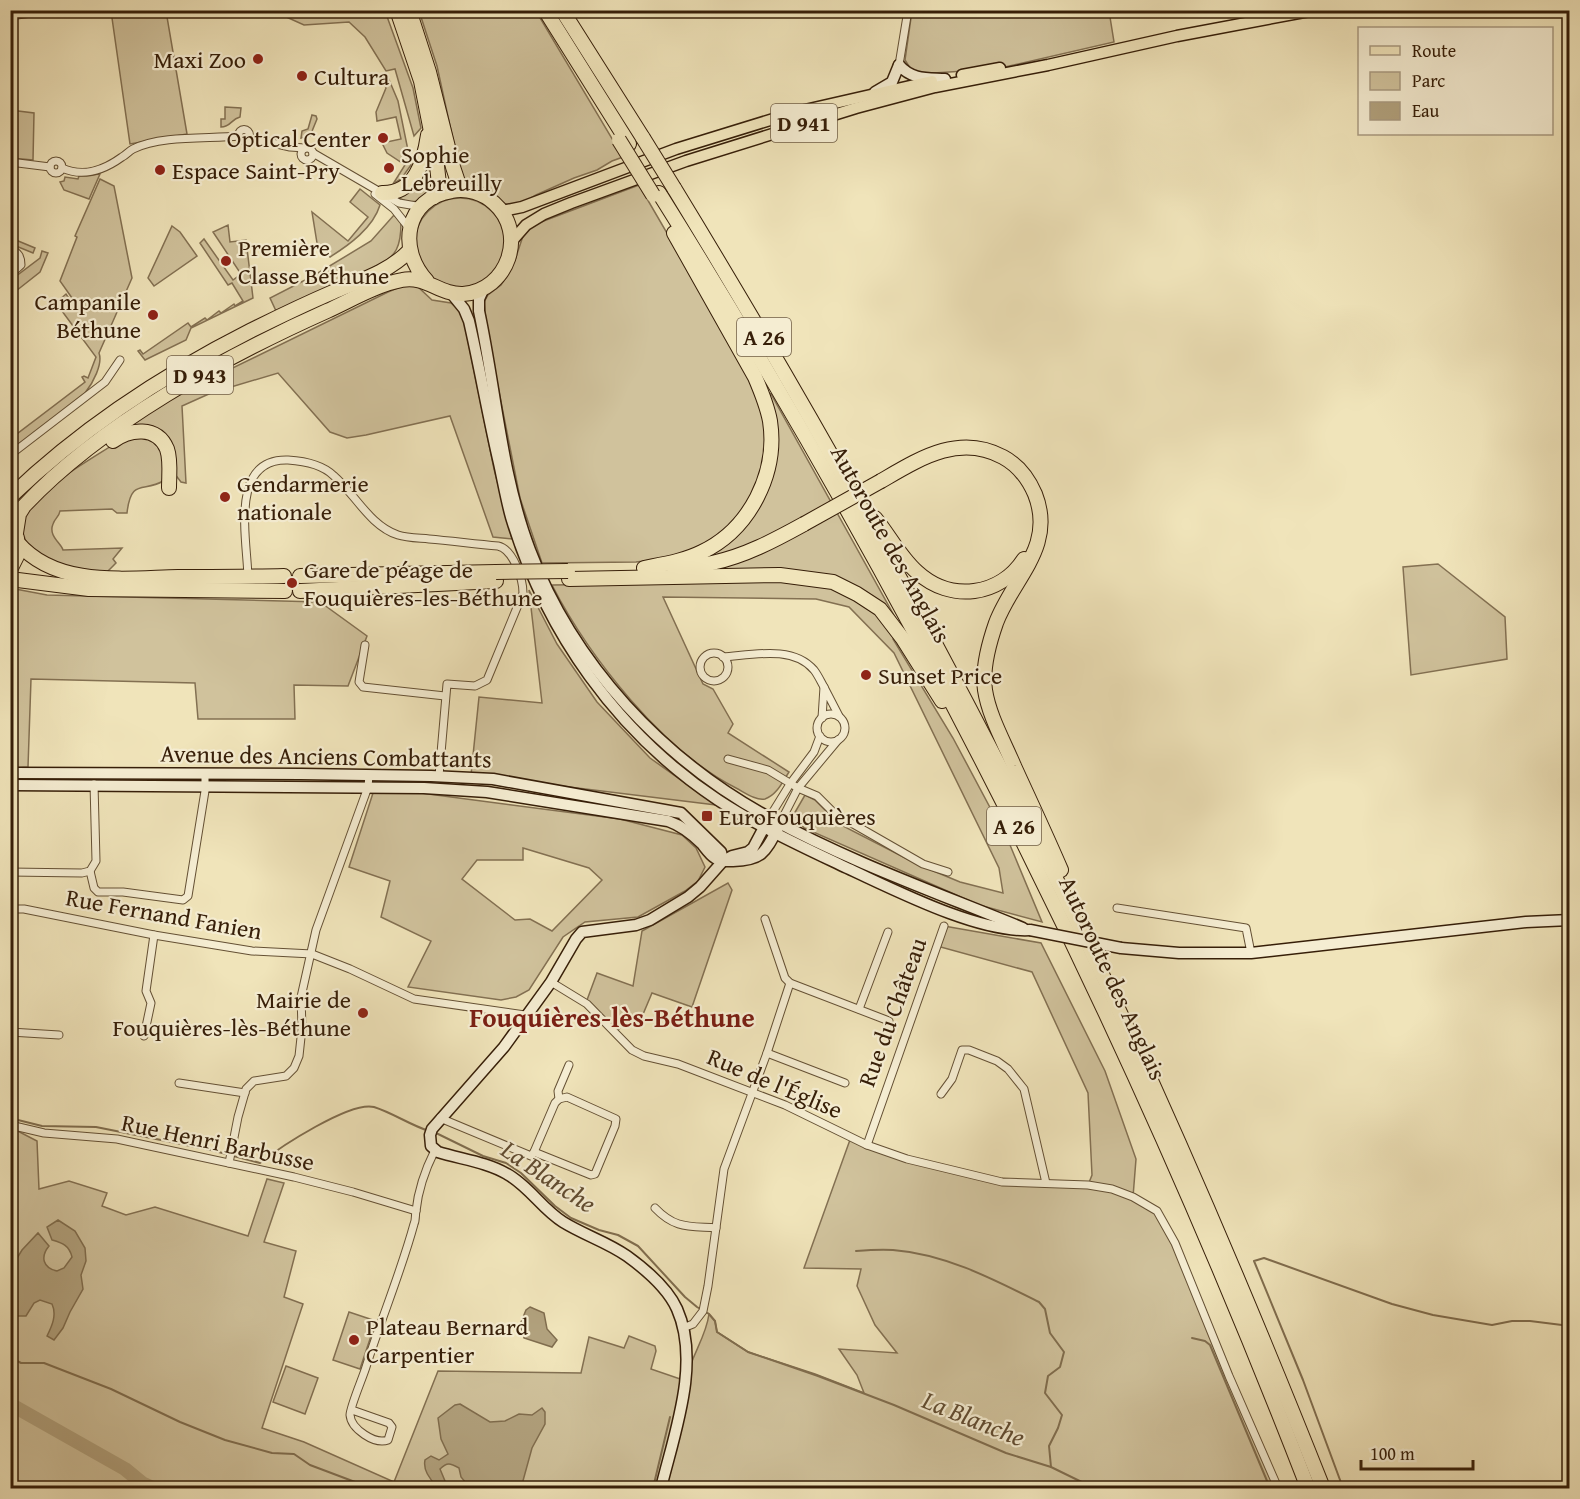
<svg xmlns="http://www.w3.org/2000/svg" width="1580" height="1499" font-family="'Gentium Book Plus',serif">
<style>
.green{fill:#d0c29c;stroke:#837052;stroke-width:1.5;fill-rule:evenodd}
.water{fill:#b1a17d;stroke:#806d4e;stroke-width:1.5}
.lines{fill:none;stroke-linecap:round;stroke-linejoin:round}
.stream{stroke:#806d4e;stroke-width:2}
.river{stroke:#b1a17d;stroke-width:14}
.street-casing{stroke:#645034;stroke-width:9}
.secondary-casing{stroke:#361e08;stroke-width:13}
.primary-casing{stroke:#361e08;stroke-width:13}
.highway-casing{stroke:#361e08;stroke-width:16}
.street{stroke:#f5edd2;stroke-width:7}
.secondary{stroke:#f5edd2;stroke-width:10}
.primary{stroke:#f0e4ba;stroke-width:10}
.highway{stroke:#f0e4ba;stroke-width:14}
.secondary-bridge-casing{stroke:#361e08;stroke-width:13;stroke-linecap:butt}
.highway-bridge-casing{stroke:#361e08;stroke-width:16;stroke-linecap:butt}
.secondary-bridge{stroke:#f5edd2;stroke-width:10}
.highway-bridge{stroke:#f0e4ba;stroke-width:14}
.poi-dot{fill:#8f2418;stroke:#f5edd2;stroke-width:2}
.labels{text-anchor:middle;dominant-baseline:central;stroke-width:4.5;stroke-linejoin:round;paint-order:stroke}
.shield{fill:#f5edd2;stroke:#6f5c45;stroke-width:1.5}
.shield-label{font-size:22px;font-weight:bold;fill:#361e08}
.poi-label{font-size:24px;fill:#361e08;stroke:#f5edd2;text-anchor:start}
.street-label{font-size:24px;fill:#361e08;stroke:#f5edd2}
.water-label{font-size:26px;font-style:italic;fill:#614c31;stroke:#f5edd2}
.quarter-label{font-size:27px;font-weight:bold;fill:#7a1f14;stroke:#f5edd2}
</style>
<rect width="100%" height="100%" fill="#f0e4ba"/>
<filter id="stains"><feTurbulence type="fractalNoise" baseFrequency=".00333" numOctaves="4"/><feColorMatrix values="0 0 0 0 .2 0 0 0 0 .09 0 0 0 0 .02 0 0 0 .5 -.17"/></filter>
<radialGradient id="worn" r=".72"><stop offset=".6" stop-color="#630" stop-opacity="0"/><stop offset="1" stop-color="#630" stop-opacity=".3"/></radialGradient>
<g class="green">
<path d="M111,11h55l21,123 -57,10z"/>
<path d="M273,11h112l28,77 8,40 -7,8 -19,-67 -9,2 -21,-34 -16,-15 -45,3z"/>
<path d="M419,11h117l87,146 -11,4 -15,9 -23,8 -38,17 -15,9 -11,1 -11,-3 -30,-17 -8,-9 -24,-110z"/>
<path d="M912,11h197l5,31 -118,27 -78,5 -8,-6 -5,-8z"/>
<path d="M387,75l11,26 13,64 -10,14 -8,5 12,-19 -18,-12 -5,-10 19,-4 -5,-22 -19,4 -1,-9 10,-24 -4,-10z"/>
<path d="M225,107l16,1 -1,9c-9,2 -9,10 -19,10v-8h4z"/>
<path d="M10,110l24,3 -1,47 -22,-2z"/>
<path d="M312,115l4,1 1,3 -7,17 -9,2 1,-7 6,-2z"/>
<path d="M428,152c6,25 12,29 -7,49l-13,1 -14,-6z"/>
<path d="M100,174l-11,25 -25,-9 -4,-8 4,-1 1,-4 13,2 1,-3z"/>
<path d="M100,179l14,7 18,92 -33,75c4,11 -6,30 -14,40l-73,58 1,-14 72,-55 -3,-5 2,-1 4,2 8,-21 -37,-50v-7l7,-6 4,6 2,-2 -12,-17 17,-44 -2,-1z"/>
<path d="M639,185l92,158 24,46 16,5 130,234 -8,11 60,99 57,107 32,77 -63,-17 -175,-77 -10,-14 11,-19 10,5 24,24 80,41 41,17 43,11 -4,-25 -105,-215 -45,-46 -33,-8 -153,-2 40,87 10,5 20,35 -5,9 61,39c-6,9 -12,23 -24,27 -9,2 -21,-7 -29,-11 -73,-37 -147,-131 -184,-203l159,-2 -43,-25 -32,4 -94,1 -22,-65 -33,-167 -3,-29 4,-7 13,-10 8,-13 6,-12 8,-24 10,-11z"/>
<path d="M360,189l20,16c-7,23 -31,40 -50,52l-13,-14 -5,-31 36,29 20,-24 -18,-15z"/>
<circle cx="460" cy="243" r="45"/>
<path d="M394,215l7,7c0,25 -4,33 -25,46l-99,45 -7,-15 43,-22 58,-35z"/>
<path d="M228,225l2,17 16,-2 7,58 -62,30 -5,12 -41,20 -7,-9 2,-1 3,4 45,-31 3,4 14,-9 2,2 12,-9 2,2 13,-9 1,2 8,-5 -11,-18 -4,2 -28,-42 4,-4 29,41 8,-6 -28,-42z"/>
<path d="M172,226l8,6 17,24 -43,30 -6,-8z"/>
<path d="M11,238l24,10 -2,5 -22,-9z"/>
<path d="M42,251l6,2 -8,19 -24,19 -3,-1 -2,-10 29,-22z"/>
<path d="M407,284l11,3 14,13 19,3 7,6 6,12 30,148 18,70 -19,-2 -43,-121 -84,19 -19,3 -17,-6 -52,-59 -67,20 -29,13 4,77 -5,-1 -7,-9 -2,-22 -42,-27 71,-44 3,2 184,-90z"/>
<path d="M125,437h27l12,15 -1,29c-19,12 -32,-4 -36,32h-10l-5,-4 -52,2c-1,6 -5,7 -7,13 -5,12 8,19 10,26l59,-2 -9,11 3,4c-5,5 -10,12 -18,12 -7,0 -16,-5 -22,-6 -10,-3 -22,-5 -32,-10 -17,-8 -27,-28 -18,-46 14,-27 73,-58 99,-76z"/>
<path d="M1438,564l67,53 2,42 -96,16 -8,-108z"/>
<path d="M10,588l37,7 273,7 47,34 -19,50 -54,-1 1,34h-97l-3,-36 -164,-4 -3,88 -17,1z"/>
<path d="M529,590l28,54 40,58 53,56 66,47 -245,-30 8,-78 63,6z"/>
<path d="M413,792l207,27 62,16 14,13 9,19 -7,14 -13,10 -47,26 -53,5 -22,15 -34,53 -13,7 -15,3 -93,-13 23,-46 -50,-24 9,-36 -41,-14 24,-74zM523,848l66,20 13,12 -50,51 -22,-12 -15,1 -53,-41 15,-19h46z"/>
<path d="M728,883l4,7 -40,117 -40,-14 -11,26 -8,-4 -16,16 -30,-31 10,-27 36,13 9,-55z"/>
<path d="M944,926l97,17 64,128 31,88 -3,38 24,14 13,20 108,257h-602l-13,-3 -2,3h-650l-1,-361 27,14 2,48 30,-8 38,12 -5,13 24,9 29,-8 93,29 19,-57 17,4 -20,59 32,9 -12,46 19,7 -41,124 42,14 90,40 44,-111 143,2 8,-36 35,11 5,-12 26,10 1,5 -5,18 35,12c4,-24 20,-43 23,-67l6,7 2,11 31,20 67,22 49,19 -7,-18 -18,-26 58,4 -22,-28 -18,-39 4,-17 -57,-1 47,-131 16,8 135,37 86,3 4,-10 -4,-82 -56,-121 -95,-26z"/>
<path d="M349,1312l27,9 -16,48 -27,-9z"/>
<path d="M286,1366l32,12 -13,36 -32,-12z"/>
</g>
<g class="water">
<path d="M58,1220l17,11 10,17 1,13 -5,14 2,14 -13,23 -7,16 -9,12 -7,-4c5,-10 10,-21 5,-32l-12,-4 -6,3 -8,13h-10l-5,-5v-43l11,-18 16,-17 11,13c-9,11 -6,22 8,25l7,-3 8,-11c-3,-12 -10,-14 -20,-17l-5,-13z"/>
<path d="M530,1307l14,6 3,16 10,11 -5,7 -28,-9 -1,-7 -4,-4 7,-17z"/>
<path d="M460,1404l30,18 15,-1 14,-7 13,1 10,-7 3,4v12l-13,24 -11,40h-51l-9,-11 -2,-9c-9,-5 -12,-6 -19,1l5,12 -2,3 -6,2c-8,-7 -14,-17 -12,-26l6,-4 8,4 9,-6 -7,-15 -3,-21 17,-13z"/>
</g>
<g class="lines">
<g class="stream">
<path d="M10,1118l32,8 54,1 115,23 49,13c20,-16 90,-62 114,-56 19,6 36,18 55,24"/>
<path d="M434,1132l49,24 23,7 15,10 34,33 16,12 28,12 19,5 20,11 47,51 12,10 12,7 6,7 2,11 31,20 70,24 76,29 112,48 45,14 43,21"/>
<path d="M856,1251c12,-1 25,-2 37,-1 52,4 100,29 146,52l6,7 5,24 14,19 -4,15 -12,9 -3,17 17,22 -4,13 -9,18 2,21"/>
<path d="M1192,1338l13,3 5,4 60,143"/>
<path d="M10,1357l11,6h23l67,26 69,33 45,18 47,13 22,1 16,11 61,23"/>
<path d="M653,1488l17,-71"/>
<path d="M1343,1488l-40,-108 -49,-119 10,-3 128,46 41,11 59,10 20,-4h18l40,5"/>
</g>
<path class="river" d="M10,1404l115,65 17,14 11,5"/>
<g class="street-casing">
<g id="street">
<path d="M10,16l21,-3"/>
<path d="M899,65l9,-55"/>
<circle cx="244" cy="135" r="5.5"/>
<path d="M247,140l7,-1 36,8 15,1"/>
<circle cx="307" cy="154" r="6"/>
<path d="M313,153l86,50 23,4"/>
<circle cx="56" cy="167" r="6"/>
<path d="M10,162l40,5"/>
<path d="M62,168c22,10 42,2 60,-11 4,-2 7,-6 11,-8 28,-14 75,-10 106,-13"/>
<path d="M375,194l19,15 15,19"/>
<path d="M10,249c8,3 11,7 11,16l-11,10"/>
<path d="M10,455l95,-73 15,-22"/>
<path d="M248,577c-1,-38 -19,-119 40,-117 16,1 34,4 46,16 21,18 36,50 64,59 9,3 21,3 31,4 23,2 46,5 69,7 15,3 25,33 25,47l-36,87 -12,6 -28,-2 -8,92"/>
<path d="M365,645l-6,37 4,5 82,9"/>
<circle cx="714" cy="667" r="14"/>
<path d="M723,657c29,-2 70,-12 91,13 4,5 7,12 10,17"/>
<circle cx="831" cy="728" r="14"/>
<path d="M822,718l2,-31 15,29"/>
<path d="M728,759l40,11 30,18 19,8 17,17 89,51 25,8"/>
<path d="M769,818l21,-34 24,-32 6,-16"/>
<path d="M780,823l18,-35 40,-48"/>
<path d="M90,871l4,17 4,4h25l60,8 5,-4 17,-105v-16"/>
<path d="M10,872l72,1 8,-2 6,-10 -2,-77"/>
<path d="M1117,908l129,20 5,25"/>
<path d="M10,909h14l130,26 98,16 60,3 38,15 64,30 111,16"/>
<path d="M765,919l20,59 5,5 99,38"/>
<path d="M551,982l36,22 45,46 12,6 34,8 107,41 82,40 40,14 95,23 86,3 24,4 21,8 24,14 18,32 54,133 49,112"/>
<path d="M859,1009l29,-77"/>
<path d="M10,1032l49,3"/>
<path d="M144,1036l7,-33 -5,-12 8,-56"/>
<path d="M767,1053l78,30"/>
<path d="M179,1083l66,10"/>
<path d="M941,1094l11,-15 10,-29h7l28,11 11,8 16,20 22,94"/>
<path d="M440,1118l91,38 3,-4 57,23 4,-1 20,-48 1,-7 -49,-22 -8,2"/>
<path d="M10,1125l34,8 73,6 177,38 59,15 63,19"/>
<path d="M867,1145l77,-219"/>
<path d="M534,1152l21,-49 4,-4 -1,-8 11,-26"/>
<path d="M229,1163l9,-46 8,-28 8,-8 32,-5 8,-8 5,-12 3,-28 -1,-31 15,-67 52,-143 1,-12"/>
<path d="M655,1208c20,21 34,18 61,20"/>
<path d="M683,1328l10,-4 10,-13 5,-25 16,-117 43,-116 23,-70"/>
<path d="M352,1410l37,13 3,4 -4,13c-13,5 -37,-11 -38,-25 0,-8 13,-38 16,-48 15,-48 35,-95 48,-143 2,-4 1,-9 2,-13 2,-20 10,-43 19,-61"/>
</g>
</g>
<g class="secondary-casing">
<g id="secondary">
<path d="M899,65c13,15 28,13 46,14"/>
<path d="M875,92l17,-10 7,-17"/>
<path d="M484,288l-5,11v12c17,79 22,163 51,239 43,114 133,210 240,268 80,44 168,75 253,110"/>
<path d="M451,293l13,16 5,12c11,48 19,95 30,142 4,18 7,36 12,54 35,115 106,216 207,283 41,27 85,47 129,68 48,22 131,65 183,62"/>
<path d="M10,773l291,1 130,2 62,3 188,34 40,39 2,9"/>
<path d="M10,785l414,3 63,4 181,29c14,5 23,12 34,23 4,5 8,11 13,14 6,4 11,3 18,3 29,-1 32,-8 45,-33"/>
<path d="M1121,948l58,5h72l275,-31 44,-2"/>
<path d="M661,1488c13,-54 40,-125 16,-179 -9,-20 -32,-40 -50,-53 -20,-14 -43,-21 -64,-34 -21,-13 -34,-36 -56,-48 -20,-12 -47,-15 -69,-22l-7,-6 -1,-11 2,-6 72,-82 47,-65 25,-43 6,-7 54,-7 14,-5 38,-23 12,-10 23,-26 9,-5 16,-4 5,-4 16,-30"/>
</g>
</g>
<g class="primary-casing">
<g id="primary">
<path d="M962,75l38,-7"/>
<path d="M502,211l20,-4 154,-58 120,-37 136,-31"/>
<path d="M512,241l14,-16 18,-11 27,-11 115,-42 170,-53 79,-21 113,-22 129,-29 138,-26"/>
</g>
</g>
<g class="highway-casing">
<g id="highway">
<path d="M397,10l24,71 15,76 3,27 -5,13"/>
<path d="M409,10l20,62 24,95 5,15 6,8"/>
<path d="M545,10l84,134"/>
<path d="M562,10l81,128"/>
<path d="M674,188c141,231 273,468 392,711 94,193 178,390 257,589"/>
<path d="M382,193c33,1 42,-31 46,-58"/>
<path d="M659,193c257,410 475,845 649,1295"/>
<path d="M113,441c16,-12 44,-16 54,8 4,11 2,26 2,39"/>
<path d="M881,481c38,-22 78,-48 122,-24 15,8 25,21 32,37 21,53 -22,84 -39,129 -7,20 -14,46 -11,67 4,26 19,52 29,76 16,35 32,69 47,104"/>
<path d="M10,497c71,-68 153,-122 240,-166 28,-14 55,-27 83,-39 26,-11 56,-20 76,-41"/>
<path d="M875,518c14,17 25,39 42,54 34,31 83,24 107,-13"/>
<path d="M16,533l3,-19 5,-8c77,-82 200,-149 303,-195 24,-11 49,-26 75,-31 23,-5 38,15 61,14 45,-3 65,-61 31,-91 -11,-10 -27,-15 -42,-12 -47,7 -55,58 -25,90"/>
<path d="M18,543c39,45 108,35 160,34 36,0 71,0 106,-1"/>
<path d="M644,568c20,-4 40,-7 58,-16 48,-23 76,-79 68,-131 -3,-16 -9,-30 -15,-44l-81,-144"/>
<path d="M674,568c13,-1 26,-2 38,-5 33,-7 63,-23 92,-39"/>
<path d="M10,570l8,-16 -1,-16"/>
<path d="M300,576l196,-4"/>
<path d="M10,579l79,10 196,2"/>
<path d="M569,579l211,-4 53,7 24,12 23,15 23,30 39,62"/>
<path d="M300,591l196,-10"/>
</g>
</g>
<use href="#street" class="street"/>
<use href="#secondary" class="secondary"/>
<use href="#primary" class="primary"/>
<use href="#highway" class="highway"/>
<g class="secondary-bridge-casing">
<path id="secondary-bridge" d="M1030,930l91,18"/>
</g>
<g class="highway-bridge-casing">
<g id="highway-bridge">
<path d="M643,138l31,50"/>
<path d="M619,140l34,55"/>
<path d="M804,524l77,-43"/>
<path d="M496,572l72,-1"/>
</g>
</g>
<use href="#secondary-bridge" class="secondary-bridge"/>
<use href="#highway-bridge" class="highway-bridge"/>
</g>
<g class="poi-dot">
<circle cx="258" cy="59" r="6"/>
<circle cx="302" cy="76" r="6"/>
<circle cx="383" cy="138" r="6"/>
<circle cx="389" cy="168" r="6"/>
<circle cx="160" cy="170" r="6"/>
<circle cx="226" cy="261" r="6"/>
<circle cx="153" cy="315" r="6"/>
<circle cx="225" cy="497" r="6"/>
<circle cx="292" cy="583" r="6"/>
<circle cx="866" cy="675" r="6"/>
<rect x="701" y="810" width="12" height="12" rx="3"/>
<circle cx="363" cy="1013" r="6"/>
<circle cx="354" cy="1340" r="6"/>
</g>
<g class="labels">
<g class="shield">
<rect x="771" y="104" width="66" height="38" rx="4.5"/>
<rect x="737" y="318" width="54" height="38" rx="4.5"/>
<rect x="167" y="356" width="66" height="38" rx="4.5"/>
<rect x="987" y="807" width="54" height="38" rx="4.5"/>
</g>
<g class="shield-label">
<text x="804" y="123">D 941</text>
<text x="764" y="337">A 26</text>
<text x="200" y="375">D 943</text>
<text x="1014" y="826">A 26</text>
</g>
<g class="poi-label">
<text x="246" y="59" text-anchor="end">Maxi Zoo</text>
<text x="314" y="76">Cultura</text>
<text x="371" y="138" text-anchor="end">Optical Center</text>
<text x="401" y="154">Sophie<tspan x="401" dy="28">Lebreuilly</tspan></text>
<text x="172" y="170">Espace Saint-Pry</text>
<text x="238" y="247">Première<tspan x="238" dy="28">Classe Béthune</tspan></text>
<text x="141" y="301" text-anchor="end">Campanile<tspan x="141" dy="28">Béthune</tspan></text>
<text x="237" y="483">Gendarmerie<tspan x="237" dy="28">nationale</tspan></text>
<text x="304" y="569">Gare de péage de<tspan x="304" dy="28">Fouquières-les-Béthune</tspan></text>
<text x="878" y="675">Sunset Price</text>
<text x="719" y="816">EuroFouquières</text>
<text x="351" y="999" text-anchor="end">Mairie de<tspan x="351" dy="28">Fouquières-lès-Béthune</tspan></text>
<text x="366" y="1326">Plateau Bernard<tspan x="366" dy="28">Carpentier</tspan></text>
</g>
<g class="street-label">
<text transform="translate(891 544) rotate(61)">Autoroute des Anglais</text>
<text transform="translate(326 756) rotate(1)">Avenue des Anciens Combattants</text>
<text transform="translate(164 914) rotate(10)">Rue Fernand Fanien</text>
<text transform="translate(1113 978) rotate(65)">Autoroute des Anglais</text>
<text transform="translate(892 1012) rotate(-70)">Rue du Château</text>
<text transform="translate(775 1083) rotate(23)">Rue de l'Église</text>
<text transform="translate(218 1142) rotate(12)">Rue Henri Barbusse</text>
</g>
<g class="water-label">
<text transform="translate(549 1176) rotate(34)">La Blanche</text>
<text transform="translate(974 1418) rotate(22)">La Blanche</text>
</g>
<g class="quarter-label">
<text x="612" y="1017">Fouquières-lès-Béthune</text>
</g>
</g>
<rect width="1580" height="1499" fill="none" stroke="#f0e4ba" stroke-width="36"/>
<rect x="12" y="12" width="1556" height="1475" fill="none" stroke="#361e08" stroke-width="3"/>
<rect x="18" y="18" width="1544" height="1463" fill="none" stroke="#361e08" stroke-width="1.5"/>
<rect x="1358" y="27" width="195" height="108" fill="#f5edd2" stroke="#a99a81" stroke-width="1.5"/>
<rect x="1370" y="46" width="30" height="9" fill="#f0e4ba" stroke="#a99a81" stroke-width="1.5"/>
<text x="1412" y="57" font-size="18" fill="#361e08">Route</text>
<rect x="1370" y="72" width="30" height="18" fill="#d0c29c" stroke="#a99a81" stroke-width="1.5"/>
<text x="1412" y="87" font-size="18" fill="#361e08">Parc</text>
<rect x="1370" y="102" width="30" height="18" fill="#b1a17d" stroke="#a99a81" stroke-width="1.5"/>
<text x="1412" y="117" font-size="18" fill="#361e08">Eau</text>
<path d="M1361 1460v9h112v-9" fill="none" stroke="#361e08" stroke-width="3"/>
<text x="1370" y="1460" font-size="18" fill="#361e08" stroke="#f5edd2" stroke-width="4.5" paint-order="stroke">100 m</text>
<rect width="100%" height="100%" filter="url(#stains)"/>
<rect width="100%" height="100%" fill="url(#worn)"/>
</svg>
